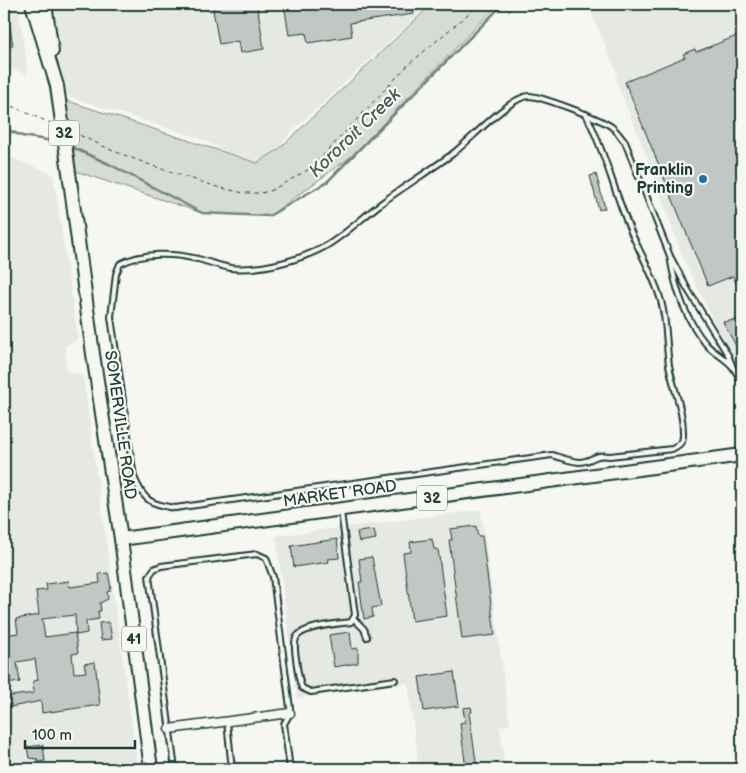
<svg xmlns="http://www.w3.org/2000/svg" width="746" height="773" font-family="'Balsamiq Sans',sans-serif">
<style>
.built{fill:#e6e8e4}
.green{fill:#d6dbd6;stroke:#7a8c85}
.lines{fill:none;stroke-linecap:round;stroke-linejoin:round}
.stream{stroke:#72847d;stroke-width:2.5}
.building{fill:#c1c8c3;stroke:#1f3d34}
.service-casing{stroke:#1f3d34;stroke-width:8}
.minor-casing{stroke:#1f3d34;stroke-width:11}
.primary-casing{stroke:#1f3d34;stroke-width:16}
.path{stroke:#1f3d34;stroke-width:1;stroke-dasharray:4 4;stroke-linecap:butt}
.service{stroke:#f6f6f2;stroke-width:4}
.minor{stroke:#f6f6f2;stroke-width:8}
.primary{stroke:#f6f6f2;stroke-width:12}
.primary-bridge-casing{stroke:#1f3d34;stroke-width:16;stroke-linecap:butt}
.primary-bridge{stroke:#f6f6f2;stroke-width:12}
.poi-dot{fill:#1f6fb2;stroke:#f6f6f2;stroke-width:2}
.labels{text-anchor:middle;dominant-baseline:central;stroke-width:4.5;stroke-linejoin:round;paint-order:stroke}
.shield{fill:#f6f6f2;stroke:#60746d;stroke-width:1}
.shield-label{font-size:15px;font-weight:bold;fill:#1f3d34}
.poi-label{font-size:16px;font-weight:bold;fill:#1f3d34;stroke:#f6f6f2;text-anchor:end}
.street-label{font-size:16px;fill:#1f3d34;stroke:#f6f6f2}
.water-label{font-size:18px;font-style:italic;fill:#425a52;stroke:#f6f6f2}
</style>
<rect width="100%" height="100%" fill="#f6f6f2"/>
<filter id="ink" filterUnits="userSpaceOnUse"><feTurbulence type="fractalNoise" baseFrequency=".02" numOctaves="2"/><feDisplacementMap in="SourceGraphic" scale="10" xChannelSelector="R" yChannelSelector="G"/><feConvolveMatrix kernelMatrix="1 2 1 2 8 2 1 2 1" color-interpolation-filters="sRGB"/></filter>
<g filter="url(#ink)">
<g class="built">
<path d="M4,4h14l10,71 -24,-9z"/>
<path d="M50,4h380l-141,130 -11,16 -21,13 -33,-12 -27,-14 -134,-42z"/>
<path d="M581,4h161v371l-21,-39 -37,-76 -43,-119 -24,-57 -1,-13 -28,-66h-8z"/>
<path d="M4,155l49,19 25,165 -13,7 2,25 16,5 55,393h-134z"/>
<path d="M481,510l29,215 -10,1 5,43h-86l-11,-86 -111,15 -21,-162z"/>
</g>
<path class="green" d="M432,4h66l-146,152 -83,60 -67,-3 -133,-44 -10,-71 198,65 21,-13z"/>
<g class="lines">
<g class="stream">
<path d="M4,128l18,8 37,6"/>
<path d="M69,146l40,18 93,49 67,3 58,-34 176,-178"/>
</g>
</g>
<g class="building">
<path d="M212,4h45l7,45 -24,4 -2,-12 -19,3z"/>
<path d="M284,4h129l1,10 -64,9 2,13 -44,7 -2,-10 -17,2z"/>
<path d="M7,9l6,37 -9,2v-38z"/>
<path d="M742,34v264l-9,-22 -25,10 -83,-204 60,-25 -2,-3 12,-5 1,3z"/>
<path d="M596,174l9,34 -6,2 -9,-34z"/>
<path d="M742,319v38l-19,-35z"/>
<path d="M476,526l2,10h4l13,99 -33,4 -13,-99h3l-2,-11z"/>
<path d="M374,530l2,9 -17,3 -2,-10z"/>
<path d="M337,539l2,19 -11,1 1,3 -35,5 -3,-21z"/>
<path d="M432,539l2,10h4l9,67 -35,5 -9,-68 8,-1 -1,-10z"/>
<path d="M372,557l9,49 -9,2 1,9 -9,2 -5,-37h3l-3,-23z"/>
<path d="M108,573l3,14 -1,1v3l-3,1 1,7 -8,4 1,8h-3l1,8 -13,2 1,12 -11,2 -1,-20 -33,4 3,18 30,-4 3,20 -6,1 2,19 12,-1 -2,-8 11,-2 5,43 -58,8 -1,-12 -30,6v-3l-6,1 -1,-8 30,-4 -1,-12 5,-1 -3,-21 -18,3 3,20 -14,2 -2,-24v-25l14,-2 -2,-14 23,-4 -3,-24 11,-1 -1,-6 23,-3 1,6 30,-4 -1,-9z"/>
<path d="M109,622l3,17 -11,1 -2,-17z"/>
<path d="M350,632l2,17 6,-1v15l-24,4 -5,-32z"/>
<path d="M454,672l5,34 -35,5 -5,-34z"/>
<path d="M471,707l1,5 -3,1 8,55 -11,1 -6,-46 5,-1 -2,-14z"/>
<path d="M43,745l2,16 -7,1v-3l-9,-1 -2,-11z"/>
</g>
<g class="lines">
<g class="service-casing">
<g id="service">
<path d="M586,114c18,36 28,76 43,113 10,25 25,48 32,74 6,21 5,43 8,64 4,23 15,46 14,71 0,7 -5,10 -11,13l-62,7c-16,-3 -18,6 -31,6 -8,-1 -18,-4 -27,-7l-377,53c-25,-4 -31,-7 -41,-31l-23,-160 5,-43 4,-10c23,-12 53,-11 78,-5 11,3 22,7 33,9 28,3 70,-8 95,-22 20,-12 38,-30 57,-44 22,-16 46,-31 68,-47 18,-13 58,-58 78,-59 11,0 76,24 84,32 5,4 8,10 12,14l45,114c5,33 15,63 36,88 8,9 19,14 26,22 4,5 7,12 10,17"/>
<path d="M671,258l17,32 40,65 4,10"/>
<path d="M341,512l14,103 -4,7c-13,2 -49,4 -55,16 -2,6 -1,14 0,20 1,10 2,20 6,30l9,4 84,-12"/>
<path d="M354,619l10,10 3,8"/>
<path d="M227,722l5,47"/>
<path d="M175,769l-26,-193 5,-7 7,-3 96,-12 9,4 7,19 17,131v5l-6,11 6,45"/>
</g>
</g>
<g class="minor-casing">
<path id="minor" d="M169,729l121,-16"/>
</g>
<g class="primary-casing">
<g id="primary">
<path d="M32,4l25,82"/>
<path d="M45,4l7,47"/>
<path d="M70,180l23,174 28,185 30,230"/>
<path d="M121,539l621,-84"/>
</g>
</g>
<g class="path">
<path d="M4,103l49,21"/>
<path d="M73,132l38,18 42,16 64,21 27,6h17l9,-2 36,-20 10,-8 92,-98 72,-61"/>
</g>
<use href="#service" class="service"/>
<use href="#minor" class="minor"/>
<use href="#primary" class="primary"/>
<g class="primary-bridge-casing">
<path id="primary-bridge" d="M57,86l13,94"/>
</g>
<use href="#primary-bridge" class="primary-bridge"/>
</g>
</g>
<circle class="poi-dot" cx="703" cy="179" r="5"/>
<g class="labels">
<g class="shield">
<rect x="49" y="120.5" width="30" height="25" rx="4"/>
<rect x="417" y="485.5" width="30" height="25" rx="4"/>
<rect x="121.5" y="626.5" width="25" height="25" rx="4"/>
</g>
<g class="shield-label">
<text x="64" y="133">32</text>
<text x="432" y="498">32</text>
<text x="134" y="639">41</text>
</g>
<g class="poi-label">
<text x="693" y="170">Franklin<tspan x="693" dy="18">Printing</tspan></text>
</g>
<g class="street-label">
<text transform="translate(120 425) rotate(82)">SOMERVILLE ROAD</text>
<text transform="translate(340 494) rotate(-8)">MARKET ROAD</text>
</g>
<g class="water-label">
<text transform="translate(355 133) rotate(-44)">Kororoit Creek</text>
</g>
</g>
<rect width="746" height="773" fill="none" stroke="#f6f6f2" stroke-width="20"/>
<rect x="10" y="10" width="726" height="753" fill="none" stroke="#1f3d34" stroke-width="2" filter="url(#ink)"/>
<path d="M25 740v8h110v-8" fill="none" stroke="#1f3d34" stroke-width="2.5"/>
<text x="32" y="740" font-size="15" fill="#1f3d34" stroke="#f6f6f2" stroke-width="4" paint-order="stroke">100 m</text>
</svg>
